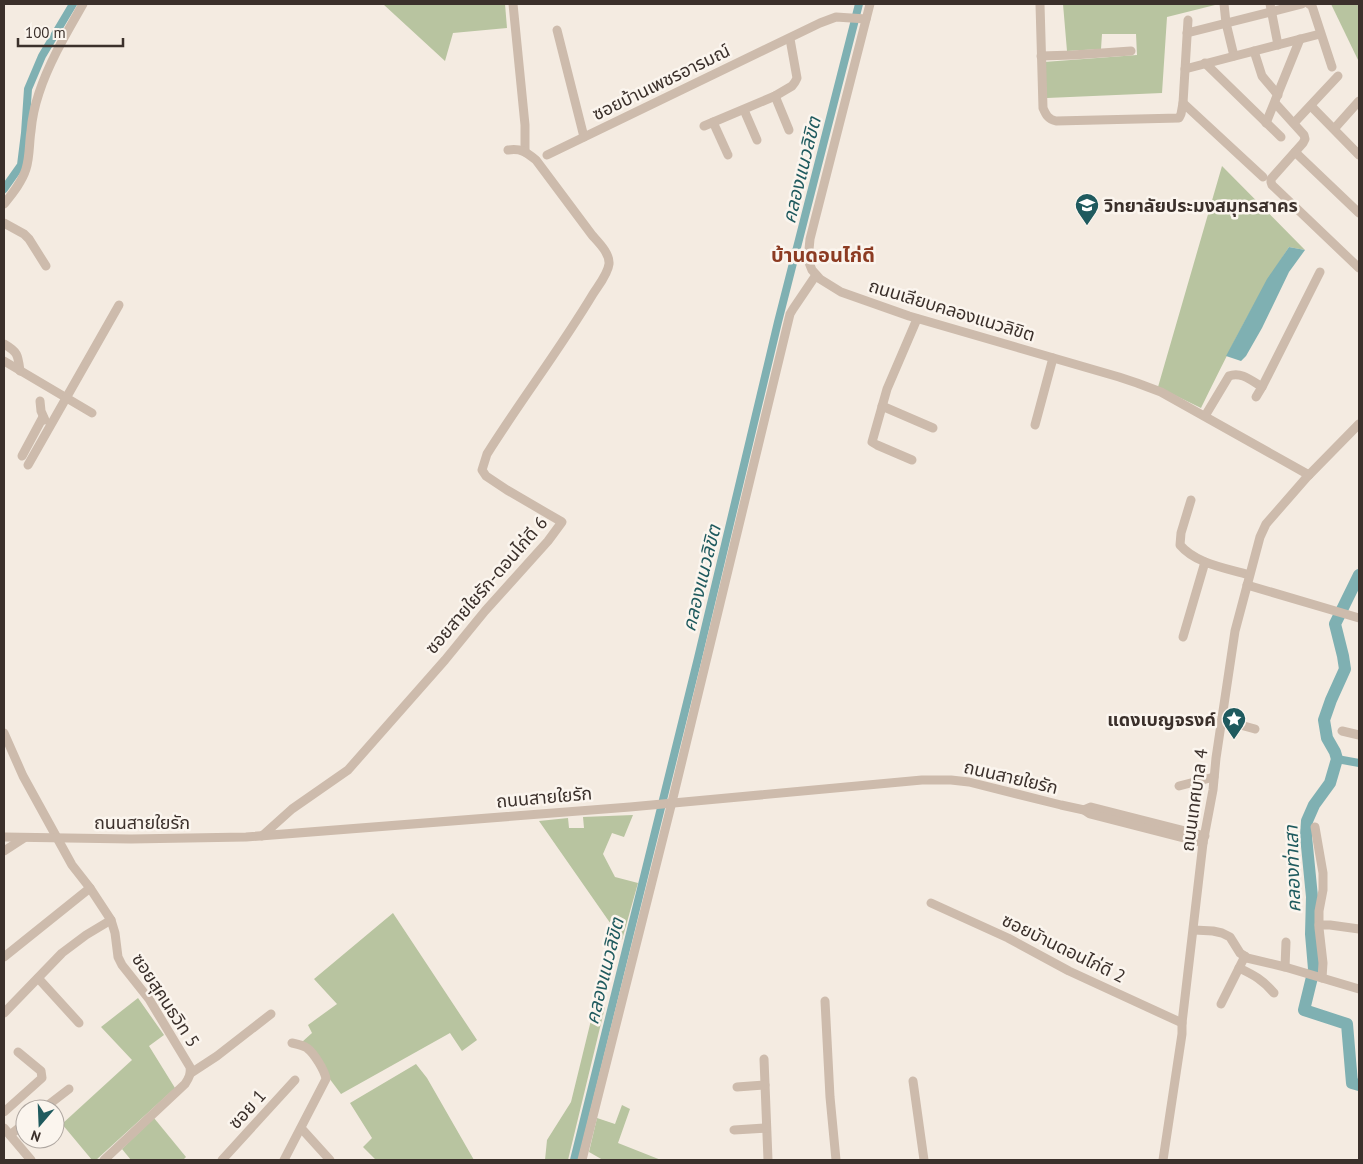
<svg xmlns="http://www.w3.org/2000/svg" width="1363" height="1164" font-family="'PT Sans','Noto Sans Thai',sans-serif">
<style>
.green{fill:#b8c4a0}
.water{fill:#7fb0b2}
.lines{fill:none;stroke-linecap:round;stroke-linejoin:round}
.canal{stroke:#7fb0b2;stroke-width:8}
.river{stroke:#7fb0b2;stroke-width:12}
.minor{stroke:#cdbbac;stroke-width:9}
.labels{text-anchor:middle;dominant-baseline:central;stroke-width:5;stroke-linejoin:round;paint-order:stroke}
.street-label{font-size:18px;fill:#3b302b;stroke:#fbf5ee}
.poi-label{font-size:18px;font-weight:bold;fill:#3b302b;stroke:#fbf5ee;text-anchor:start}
.water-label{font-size:19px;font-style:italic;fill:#1f5a5e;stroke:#fbf5ee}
.quarter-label{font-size:20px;font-weight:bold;fill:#8c3b22;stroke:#fbf5ee}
</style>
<rect width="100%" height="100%" fill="#f4ebe1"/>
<g class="green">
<path d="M383,4h122l2,24 -54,5 -8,28z"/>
<path d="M1063,4h156l-52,13 -5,76 -115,5 -3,-36 93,-7 -1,-21h-34l-1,15 -34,2z"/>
<path d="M1331,4h28v58z"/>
<path d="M1222,166l83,84 -16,-3c-34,51 -61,106 -88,161l-43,-21z"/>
<path d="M633,815l-9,22 -12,-4 -9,21 12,23 23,6 -16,57 -83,-119 29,-3 1,10h15l-1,-11z"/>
<path d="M393,913l84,127 -15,11 -12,-18 -109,61 -39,-52 10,-9 -4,-8 29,-21 -23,-25z"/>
<path d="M138,998l26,37 -15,11 26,42 -79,72h-4l-30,-36 70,-64 -31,-33z"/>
<path d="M605,1007l-37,153h-23l2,-20 24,-38 23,-94z"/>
<path d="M416,1064l11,14 47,82h-98l-13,-13 9,-9 -22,-35z"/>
<path d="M622,1105l8,4 -12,34 43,17h-58l-14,-8 8,-34 18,6z"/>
<path d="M154,1118l32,39 -3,3h-52l-9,-11z"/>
</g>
<path class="water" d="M1289,247l16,3 -16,22 -27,56 -16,28 -5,5 -15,-5 41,-77z"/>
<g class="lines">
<g class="canal">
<path d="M4,189l17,-24 4,-32 3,-44 14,-33 31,-52"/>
<path d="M1337,759l22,4"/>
<path d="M574,1160l124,-502 80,-336 81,-318"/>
</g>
<path class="river" d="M1359,575l-24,49 8,32 2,13 -14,31 -7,20 3,18 8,14 2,7 -7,24 -16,22 -7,16 -1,15 6,61 -1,37 3,35 -10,41 43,14 5,59 7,2"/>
<g class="minor">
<path d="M513,4l12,121v27"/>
<path d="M870,4l-60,235 -2,21 4,10 8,9 21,13 68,24 210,61 18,6 24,9 148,83"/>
<path d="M1040,4l3,104c3,7 5,11 13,13l123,-3 2,-4 2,-11 5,-83"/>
<path d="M1224,4l2,19 8,33"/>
<path d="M1270,4l8,41"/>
<path d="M1309,4l3,2 20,61"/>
<path d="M557,30l27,107"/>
<path d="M1187,33l115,-29"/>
<path d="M1254,51l8,25 16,19"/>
<path d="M1041,56l32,-1 58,-4"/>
<path d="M1205,63l76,74"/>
<path d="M1185,69l135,-35"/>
<path d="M775,96l14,34"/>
<path d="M1183,103l80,74"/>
<path d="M1275,103l29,32 1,4 -2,4 -32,36v3l1,3 87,83"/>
<path d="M1311,106l48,49"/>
<path d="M744,110l13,30"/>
<path d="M713,122l15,33"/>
<path d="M1266,123l34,-84"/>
<path d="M1294,123l44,-47"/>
<path d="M704,126l71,-30 17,-10 3,-4 2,-4 -7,-39"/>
<path d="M1334,129l25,-28"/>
<path d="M1295,152l64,61"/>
<path d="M547,155l273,-132 16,-6 30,2"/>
<path d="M4,204c8,-10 18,-22 22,-35 4,-13 3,-26 5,-38 1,-13 4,-26 8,-38 10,-31 28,-61 44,-89"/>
<path d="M4,223l20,11 5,5 17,27"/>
<path d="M4,344c14,8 14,11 16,27"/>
<path d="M4,361l88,52"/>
<path d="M1256,397l6,-10"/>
<path d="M40,401l1,10 4,9"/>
<path d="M882,406l51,22"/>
<path d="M1205,416l24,-40c12,-5 23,5 33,11l58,-115"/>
<path d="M1035,425l18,-67"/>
<path d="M22,456l21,-39"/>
<path d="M912,460l-35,-15 -5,-3 15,-53 30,-70"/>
<path d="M28,465l91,-160"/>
<path d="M1191,500l-10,33 -1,12c16,19 46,23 69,30"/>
<path d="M1247,585l112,33"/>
<path d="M1183,637l22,-75"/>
<path d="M1222,720l33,9"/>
<path d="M1342,731l17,4"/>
<path d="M4,733l19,43 49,89 18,23 21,32 4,13 3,24 4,8 27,34 41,68c1,7 -1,11 -5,17l-81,76"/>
<path d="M1179,786l35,-9"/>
<path d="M1084,810l7,-3 114,29"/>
<path d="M1315,827l8,46v17l-4,21v17l4,35 -1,15"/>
<path d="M262,836l30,-27 56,-39 97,-110 40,-49 63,-70 14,-19 -55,-32 -21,-14 -4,-6 5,-16c34,-54 73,-105 106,-160 5,-8 15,-20 16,-30 1,-11 -11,-22 -17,-29l-56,-75c-10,-8 -15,-12 -28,-10"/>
<path d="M4,837l127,2 115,-2 384,-30 292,-27h29l18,2 92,23 23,5 6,4 113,29"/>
<path d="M4,851l20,-13"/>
<path d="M931,903l77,35 61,33 113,52"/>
<path d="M1319,925h11l29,4"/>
<path d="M1194,930l19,1 9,2 8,4 10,16 7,5 38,9 74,22"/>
<path d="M4,957l86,-69"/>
<path d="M1285,967l1,-25"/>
<path d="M1239,968c15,7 24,12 35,25"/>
<path d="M38,978l41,45"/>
<path d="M825,1001l5,96 6,63"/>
<path d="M1221,1004l24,-48"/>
<path d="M4,1013l58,-60 24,-18 25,-15"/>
<path d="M764,1059l4,101"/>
<path d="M191,1073l26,-17 54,-42"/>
<path d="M913,1081l11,79"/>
<path d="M737,1087l28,-2"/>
<path d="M43,1109l26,-20"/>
<path d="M4,1112l38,-34 -1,-7 -23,-19"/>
<path d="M4,1128l27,32"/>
<path d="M301,1128l29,32"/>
<path d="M734,1130l32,-2"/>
<path d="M10,1135l15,-12"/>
<path d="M222,1160l73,-80"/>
<path d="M284,1160l42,-81c-1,-8 -12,-26 -19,-31 -4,-3 -10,-4 -15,-5"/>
<path d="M582,1160l90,-358 118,-488 3,-5 23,-34"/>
<path d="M1163,1160l19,-126v-11l21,-180 10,-53 3,-32 19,-127 25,-94 6,-13 41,-47 52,-53"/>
</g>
</g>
<defs>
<g id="university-pin" transform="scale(1.25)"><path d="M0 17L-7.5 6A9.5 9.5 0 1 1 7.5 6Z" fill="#1f5a5e" stroke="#fbf5ee"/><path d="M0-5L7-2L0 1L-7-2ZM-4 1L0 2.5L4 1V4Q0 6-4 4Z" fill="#fff"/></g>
<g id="sight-pin" transform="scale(1.25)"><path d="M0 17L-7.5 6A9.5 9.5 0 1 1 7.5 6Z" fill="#1f5a5e" stroke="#fbf5ee"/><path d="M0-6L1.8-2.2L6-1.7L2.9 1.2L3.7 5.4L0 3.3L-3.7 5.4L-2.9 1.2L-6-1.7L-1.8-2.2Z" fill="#fff"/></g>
</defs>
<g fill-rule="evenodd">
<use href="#university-pin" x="1087" y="205"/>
<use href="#sight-pin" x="1234" y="719"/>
</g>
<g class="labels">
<g class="street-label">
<text transform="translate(661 82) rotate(-26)">ซอยบ้านเพชรอารมณ์</text>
<text transform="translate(952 310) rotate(17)">ถนนเลียบคลองแนวลิขิต</text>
<text transform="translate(486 585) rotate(-49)">ซอยสายใยรัก-ดอนไก่ดี 6</text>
<text transform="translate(1011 777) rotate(13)">ถนนสายใยรัก</text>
<text transform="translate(544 797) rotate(-5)">ถนนสายใยรัก</text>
<text transform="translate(1194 800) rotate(-82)">ถนนเทศบาล 4</text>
<text x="142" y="822">ถนนสายใยรัก</text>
<text transform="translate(1064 948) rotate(26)">ซอยบัานดอนไก่ดี 2</text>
<text transform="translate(166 1000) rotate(57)">ซอยสุคนธวิท 5</text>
<text transform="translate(247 1109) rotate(-48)">ซอย 1</text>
</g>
<g class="poi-label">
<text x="1104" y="205">วิทยาลัยประมงสมุทรสาคร</text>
<text x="1216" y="719" text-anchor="end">แดงเบญจรงค์</text>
</g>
<g class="water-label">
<text transform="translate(801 170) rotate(-76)">คลองแนวลิขิต</text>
<text transform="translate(701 578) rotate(-76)">คลองแนวลิขิต</text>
<text transform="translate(1292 869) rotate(-92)">คลองท่าเสา</text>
<text transform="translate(604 971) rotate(-76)">คลองแนวลิขิต</text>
</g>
<g class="quarter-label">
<text x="823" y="255">บ้านดอนไก่ดี</text>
</g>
</g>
<rect width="1363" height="1164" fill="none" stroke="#3b302b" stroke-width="10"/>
<g transform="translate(40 1124) rotate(199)"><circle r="24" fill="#fbf5ee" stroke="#aea6a0"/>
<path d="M0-4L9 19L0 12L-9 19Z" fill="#1f5a5e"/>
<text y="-8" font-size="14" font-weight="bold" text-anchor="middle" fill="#3b302b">N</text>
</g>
<path d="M18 38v8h105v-8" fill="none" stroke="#3b302b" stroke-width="2.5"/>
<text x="25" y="38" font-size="15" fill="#3b302b" stroke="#fbf5ee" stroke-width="4" paint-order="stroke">100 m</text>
</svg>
